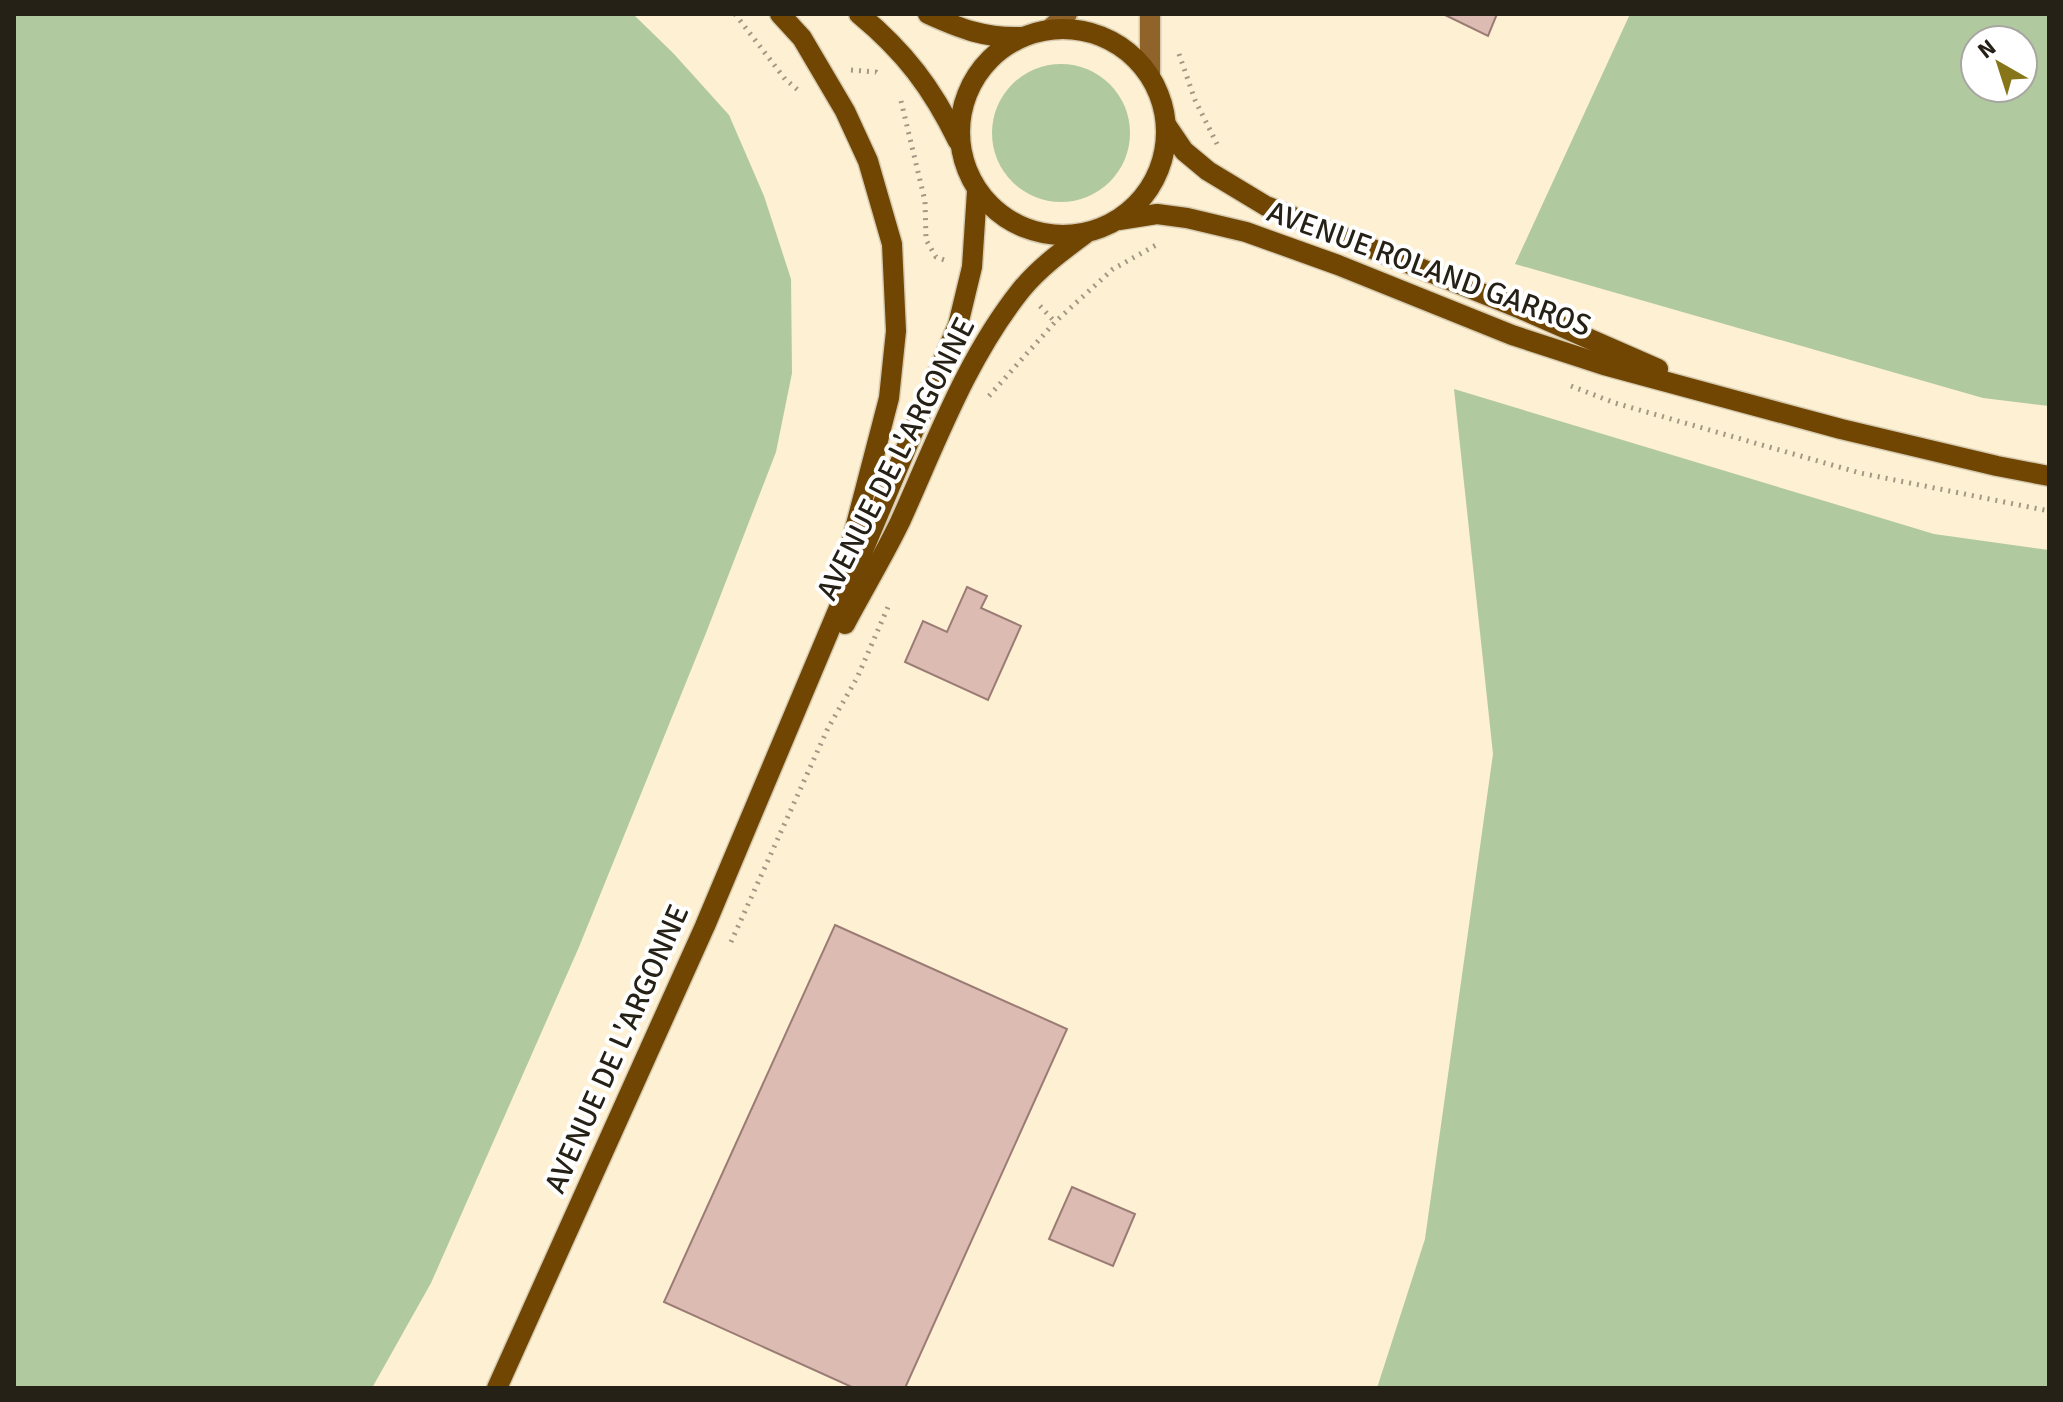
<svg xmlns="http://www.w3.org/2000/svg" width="2063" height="1402" font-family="Signika,sans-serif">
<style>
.green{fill:#b1c99e;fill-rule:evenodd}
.building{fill:#dcbbb2;stroke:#9b7c75;stroke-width:2}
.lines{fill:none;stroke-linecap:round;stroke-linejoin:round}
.secondary-casing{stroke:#d6cbb1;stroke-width:23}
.primary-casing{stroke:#d6cbb1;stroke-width:23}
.path{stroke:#a29984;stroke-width:5;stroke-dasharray:2 6;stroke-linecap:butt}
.secondary{stroke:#90632b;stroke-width:20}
.primary{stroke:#714603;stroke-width:20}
.labels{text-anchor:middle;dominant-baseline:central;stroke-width:8;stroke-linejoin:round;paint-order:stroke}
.street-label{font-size:30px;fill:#262117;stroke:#fff}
</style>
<rect width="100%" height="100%" fill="#fdf0d3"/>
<g class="green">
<path d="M14,14h619l41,40 55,61 35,81 27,83 1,94 -16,79 -70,181 -127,314 -148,336 -59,105h-358z"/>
<path d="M1630,14h419v392l-66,-8 -468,-134zM2023,40v48h-48v-48z"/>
<circle cx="1061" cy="133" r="69"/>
<path d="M1454,389l480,145 115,16v838h-672l48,-149 68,-485z"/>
</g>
<g class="building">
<path d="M1443,14h54l-9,22z"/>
<path d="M967,587l20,9 -6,12 40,18 -33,74 -83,-38 18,-41 24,11z"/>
<path d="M835,925l232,104 -162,359h-51l-190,-86z"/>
<path d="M1072,1187l63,27 -22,52 -64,-27z"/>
</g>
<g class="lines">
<g class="secondary-casing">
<g id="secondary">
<path d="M1050,29l17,-15"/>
<path d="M1150,75v-61"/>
</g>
</g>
<g class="primary-casing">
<g id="primary">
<path d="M780,14l22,24 43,73 23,50 24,83 4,87 -7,67 -44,169"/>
<path d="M859,14c46,38 73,74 99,127"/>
<path d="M928,14c33,15 56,24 92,23"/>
<circle cx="1063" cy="132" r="103"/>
<path d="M1167,126l17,25 24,20 58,35 255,103 137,60"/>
<path d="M1119,220l38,-6 30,4 59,14 92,33 174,70 92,30 237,64 156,37 52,10"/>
<path d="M845,624c18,-34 38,-67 55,-102 36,-79 66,-163 121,-232 18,-22 41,-39 64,-56"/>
<path d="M497,1388l208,-462 253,-601 14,-58 5,-76"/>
</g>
</g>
<g class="path">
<path d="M735,14l50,65 14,12 3,-1"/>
<path d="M1179,54l16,46 22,44"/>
<path d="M851,70l25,2 4,3"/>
<path d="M901,101l24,100 1,39 10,17 11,4"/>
<path d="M1040,306l15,16"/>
<path d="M1571,386l44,17 245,70 189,38"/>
<path d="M989,396l66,-74 58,-53 45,-25"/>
<path d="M731,942l97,-214 29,-50 31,-71"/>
</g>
<use href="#secondary" class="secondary"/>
<use href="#primary" class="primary"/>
</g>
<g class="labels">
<g class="street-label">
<text transform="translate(1429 269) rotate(20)">AVENUE ROLAND GARROS</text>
<text transform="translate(896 459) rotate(-63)">AVENUE DE L'ARGONNE</text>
<text transform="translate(617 1049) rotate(-66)">AVENUE DE L'ARGONNE</text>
</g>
</g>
<rect width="2063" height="1402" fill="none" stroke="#262117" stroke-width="32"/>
<g transform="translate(1999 64) rotate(321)"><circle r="38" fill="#ffffff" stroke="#a8a6a2" stroke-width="2"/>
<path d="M0-6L14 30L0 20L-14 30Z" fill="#867619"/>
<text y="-12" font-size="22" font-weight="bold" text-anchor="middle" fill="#262117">N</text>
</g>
</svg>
